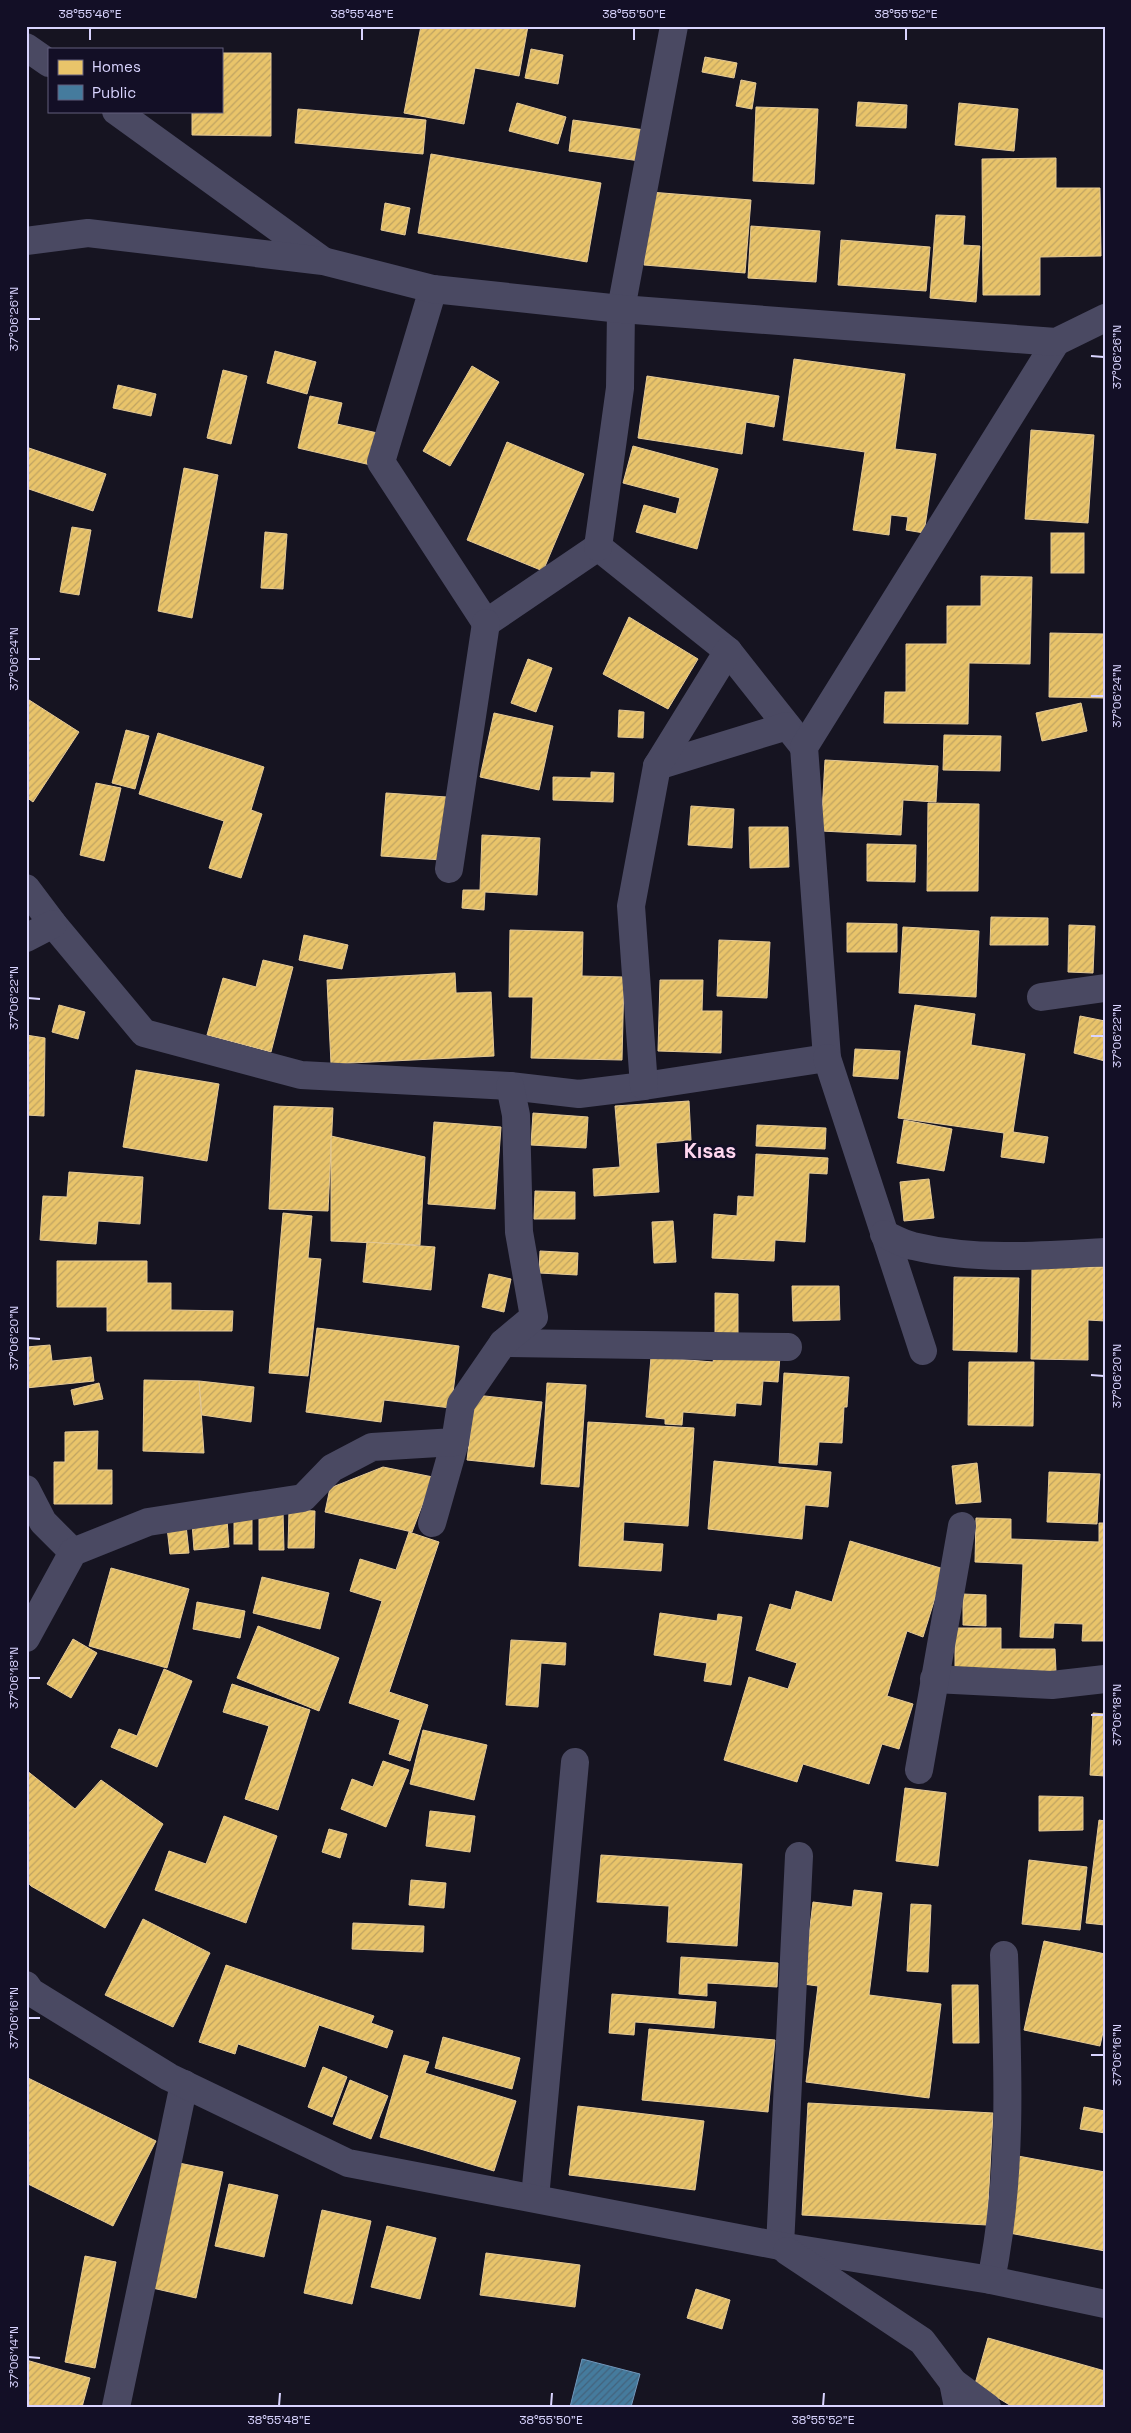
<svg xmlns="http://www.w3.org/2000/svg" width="1131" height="2433" font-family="'Space Grotesk',sans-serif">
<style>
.homes{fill:url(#homes-hatch);stroke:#e4c997}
.public{fill:url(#public-hatch);stroke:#7196ba}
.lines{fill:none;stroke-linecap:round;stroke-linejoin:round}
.minor{stroke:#4a4962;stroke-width:28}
.tertiary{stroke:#4a4962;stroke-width:28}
.ticks{fill:none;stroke:#d9d4ff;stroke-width:2}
.labels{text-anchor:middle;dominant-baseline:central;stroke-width:5;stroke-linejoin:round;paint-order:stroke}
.quarter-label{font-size:21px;font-weight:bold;fill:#ffd6f0;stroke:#130f26}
.neatline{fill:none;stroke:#d9d4ff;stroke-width:2}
.ticks-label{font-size:12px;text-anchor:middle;fill:#d9d4ff}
</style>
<defs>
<pattern id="homes-hatch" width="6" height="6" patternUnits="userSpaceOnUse" patternTransform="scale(1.25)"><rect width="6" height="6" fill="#e9c46a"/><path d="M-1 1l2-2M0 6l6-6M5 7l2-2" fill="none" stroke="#bfa362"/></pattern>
<pattern id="public-hatch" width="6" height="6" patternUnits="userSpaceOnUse" patternTransform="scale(1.25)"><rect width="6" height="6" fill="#457b9d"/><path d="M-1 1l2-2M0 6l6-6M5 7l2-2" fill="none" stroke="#43637d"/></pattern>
</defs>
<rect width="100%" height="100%" fill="#161421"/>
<g class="homes">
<path d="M421,26h107l-9,50 -44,-8 -11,56 -60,-11z"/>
<path d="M531,49l32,6 -5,29 -33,-6z"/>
<path d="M221,53h50v83l-79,-1v-24h29z"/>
<path d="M705,57l32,6 -3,15 -32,-6z"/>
<path d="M741,80l15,3 -4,26 -16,-3z"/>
<path d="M858,102l49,3 -1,23 -50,-2z"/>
<path d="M517,103l49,14 -8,27 -49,-13z"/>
<path d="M959,103l59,6 -4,42 -59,-6z"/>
<path d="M756,107l62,2 -4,75 -61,-3z"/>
<path d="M298,109l128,11 -3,34 -128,-11z"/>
<path d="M573,120l79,11 -5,31 -78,-11z"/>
<path d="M431,154l170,29 -14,79 -169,-29z"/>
<path d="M1056,158v30h44l1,68 -61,1v38h-57l-1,-136z"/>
<path d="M650,192l101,8 -6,73 -101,-8z"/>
<path d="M385,203l25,5 -5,27 -24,-5z"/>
<path d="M936,215l29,1 -2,29 17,1 -4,56 -46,-4z"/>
<path d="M751,226l69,5 -4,51 -68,-4z"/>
<path d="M841,240l89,7 -4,44 -88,-6z"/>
<path d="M275,351l41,11 -9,32 -40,-11z"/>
<path d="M794,359l111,15 -10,75 41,5 -12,79 -18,-3 2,-13 -17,-2 -2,20 -36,-5 12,-78 -82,-12z"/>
<path d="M472,366l27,16 -49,84 -27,-15z"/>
<path d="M223,370l24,6 -16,68 -24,-6z"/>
<path d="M647,376l132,20 -5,31 -28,-5 -4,32 -104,-16z"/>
<path d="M118,385l38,9 -5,22 -38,-8z"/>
<path d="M310,396l32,7 -5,21 45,10 -7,32 -77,-18z"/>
<path d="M1031,430l63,5 -6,88 -63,-4z"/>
<path d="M507,442l77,32 -41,97 -76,-31z"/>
<path d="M633,446l85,23 -21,80 -61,-17 8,-27 32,9 4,-16 -57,-15z"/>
<path d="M26,447l80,27 -13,37 -67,-23z"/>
<path d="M184,468l34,7 -26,143 -34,-7z"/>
<path d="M72,527l19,3 -12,65 -19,-3z"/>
<path d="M265,532l22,2 -4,55 -22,-1z"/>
<rect x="1051" y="533" width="33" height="40"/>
<path d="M981,576l51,1 -2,87 -61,-1 -1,61 -84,-1 1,-31h21v-48h41v-38h34z"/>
<path d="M629,617l69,42 -30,50 -65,-35z"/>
<path d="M1050,633l55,1v64l-56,-1z"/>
<path d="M528,659l24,9 -16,44 -25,-9z"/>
<path d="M26,698l53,34 -46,70 -7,-5z"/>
<path d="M1081,703l6,28 -45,10 -6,-28z"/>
<path d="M619,710l25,2 -1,26 -25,-1z"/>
<path d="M494,713l59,13 -14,64 -59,-13z"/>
<path d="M126,730l23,6 -14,53 -23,-6z"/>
<path d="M158,733l106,34 -13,43 11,4 -21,64 -32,-10 15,-47 -85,-27z"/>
<path d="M944,735l57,1 -1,35 -57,-1z"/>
<path d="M825,760l113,6 -2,36 -33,-2 -2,35 -80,-4z"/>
<path d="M591,772l23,1 -1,29 -60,-2v-23l38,1z"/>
<path d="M96,783l25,5 -17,73 -24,-6z"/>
<path d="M386,793l61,4 -5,63 -61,-4z"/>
<path d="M928,803l51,1 -1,87h-51z"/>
<path d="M691,806l43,3 -2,39 -44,-3z"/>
<path d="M749,827h39l1,40 -39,1z"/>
<path d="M482,835l58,3 -3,57 -52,-3 -1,18 -22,-2 1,-18h17z"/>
<path d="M867,844l49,1 -1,37 -48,-1z"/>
<path d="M991,917l57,1v27h-58z"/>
<path d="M847,923l50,1v28h-50z"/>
<path d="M1069,925l26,1 -2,47 -25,-1z"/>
<path d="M903,927l76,4 -3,66 -77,-4z"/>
<path d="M510,930l73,2 -1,44 42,1 -2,83 -91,-2 2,-61h-24z"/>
<path d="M304,935l44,10 -6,24 -43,-9z"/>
<path d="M719,940l51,2 -3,56 -50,-2z"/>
<path d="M263,960l30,7 -22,85 -64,-17 16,-57 33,9z"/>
<path d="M455,973l1,20 35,-1 3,64 -163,8 -4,-84z"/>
<path d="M660,980h43l-1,31h20l-1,42 -63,-2z"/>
<path d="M59,1005l26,7 -7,27 -26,-7z"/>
<path d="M915,1005l60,9 -4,31 54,9 -12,78 35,5 -4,26 -43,-6 3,-24 -106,-15z"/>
<path d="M1080,1016l25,5v40l-31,-8z"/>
<path d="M26,1035l19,3 -1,78 -18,-1z"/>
<path d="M855,1049l45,2 -2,28 -45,-3z"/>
<path d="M136,1070l83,14 -12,77 -84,-14z"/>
<path d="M689,1101l2,39 -35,3 3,49 -65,4 -1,-27 27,-2 -5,-61z"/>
<path d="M274,1106l59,2 -5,103 -59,-2z"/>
<path d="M533,1113l55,4 -2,31 -55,-3z"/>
<path d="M904,1120l48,9 -8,42 -47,-8z"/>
<path d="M434,1122l67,5 -6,82 -67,-5z"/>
<path d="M757,1125l69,3 -1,21 -69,-3z"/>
<path d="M331,1136l94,21 -5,88 -89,-4z"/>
<path d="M756,1154l72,4 -1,16 -18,-1 -4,69 -30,-2 -1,21 -62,-3 2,-44 23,2 1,-20 16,1z"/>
<path d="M69,1172l74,5 -3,47 -42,-3 -2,23 -56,-4 3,-44 24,1z"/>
<path d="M929,1179l5,39 -30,3 -4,-39z"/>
<path d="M535,1191l40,1v27h-41z"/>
<path d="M283,1213l29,3 -4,42 13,1 -13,117 -39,-3z"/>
<path d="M673,1221l3,41 -22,1 -2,-41z"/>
<path d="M367,1242l68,5 -4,43 -68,-8z"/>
<path d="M540,1251l38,2 -1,22 -38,-2z"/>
<path d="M57,1261h90v22h24v27l62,1 -1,20h-125v-24h-50z"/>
<path d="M1032,1267h73v54l-17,-1v40l-57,-1z"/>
<path d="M489,1274l22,5 -7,33 -22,-5z"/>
<path d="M954,1277l65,1 -2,74 -64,-2z"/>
<path d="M792,1286h47l1,34 -47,1z"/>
<path d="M715,1293l23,1v42h-23z"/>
<path d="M317,1328l142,18 -8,62 -67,-8 -3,22 -75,-10z"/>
<path d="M50,1345l2,16 39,-4 3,24 -68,7v-41z"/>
<path d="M715,1351l65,5 -2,26 -15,-1 -2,24 -25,-2 -1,13 -52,-4 -1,13 -17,-1v-5l-19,-2 5,-60 62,5z"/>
<path d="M969,1362h65l-1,64 -65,-1z"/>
<path d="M784,1373l65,4 -2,30h-3l-2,36 -23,-1 -2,23 -38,-2z"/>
<path d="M144,1380l55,1 5,72 -61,-2z"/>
<path d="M199,1381l55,6 -3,35 -49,-7z"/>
<path d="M99,1383l4,16 -29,6 -3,-15z"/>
<path d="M547,1383l39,2 -7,102 -38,-3z"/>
<path d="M475,1395l67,7 -8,65 -67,-7z"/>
<path d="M588,1422l106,6 -6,98 -64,-4 -1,19 40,3 -2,27 -82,-5z"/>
<path d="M98,1431l-1,39h15v34h-58v-42h11v-30z"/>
<path d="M714,1461l117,11 -3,35 -23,-2 -3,34 -94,-10z"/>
<path d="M977,1463l4,39 -25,2 -4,-38z"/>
<path d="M383,1467l50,10 -21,55 -87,-20 5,-24z"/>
<path d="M1049,1472l51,2 -3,50 -50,-2z"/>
<path d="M289,1510l26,1 -1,37h-26z"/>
<path d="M259,1511h24l1,39h-25z"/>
<rect x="234" y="1514" width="18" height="30"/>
<path d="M976,1518l35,1v20l88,3v-19h6v118h-23l1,-17 -29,-1 -1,15 -33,-1 3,-73 -48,-2z"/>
<path d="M227,1520l2,27 -35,3 -2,-27z"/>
<path d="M186,1525l3,28 -19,1 -3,-27z"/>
<path d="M409,1532l30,10 -50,150 39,13 -18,56 -21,-7 11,-34 -51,-17 33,-102 -32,-10 10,-32 36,11z"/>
<path d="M850,1541l94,28 -21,68 -16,-6 -20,65 26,8 -14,45 -17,-5 -13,40 -66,-20 -6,18 -73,-22 25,-83 39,12 9,-26 -41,-13 14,-46 21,6 5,-19 36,11z"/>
<path d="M111,1568l78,21 -22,79 -78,-22z"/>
<path d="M262,1577l67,16 -9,36 -67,-16z"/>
<path d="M963,1594l23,1v31l-23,-1z"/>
<path d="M197,1602l48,9 -5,27 -47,-9z"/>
<path d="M660,1613l57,8 1,-7 24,3 -11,68 -27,-4 3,-18 -53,-8z"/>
<path d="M258,1626l81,32 -20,53 -82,-33z"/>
<path d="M955,1628h46v21h54l1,23 -101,2z"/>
<path d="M73,1639l24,14 -26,45 -24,-14z"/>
<path d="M511,1640l55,3 -1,22 -24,-2 -3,44 -32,-2z"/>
<path d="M164,1669l28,12 -35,86 -46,-20 8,-18 18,7z"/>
<path d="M232,1684l78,26 -32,100 -33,-11 24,-73 -46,-14z"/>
<path d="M1093,1713l12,1v62l-15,-1z"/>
<path d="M423,1730l64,15 -13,55 -64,-16z"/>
<path d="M383,1761l26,9 -23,57 -45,-18 11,-30 21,8z"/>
<path d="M26,1770l49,39 26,-29 62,44 -58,104 -74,-42 -5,-6z"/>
<path d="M905,1788l41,5 -8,73 -42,-5z"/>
<path d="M1039,1796l44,1v33l-44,1z"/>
<path d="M430,1811l45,5 -5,36 -44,-6z"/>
<path d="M224,1816l53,20 -31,87 -91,-33 14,-39 37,13z"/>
<path d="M1099,1820l6,1v104l-19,-2z"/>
<path d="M329,1829l18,5 -7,24 -18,-6z"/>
<path d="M601,1855l141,9 -5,82 -70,-4 2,-36 -72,-4z"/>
<path d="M1029,1860l58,7 -7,63 -58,-6z"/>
<path d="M411,1880l35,3 -2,25 -35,-3z"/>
<path d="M854,1890l28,3 -13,102 72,9 -12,94 -123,-16 12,-96 -15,-2 10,-82 39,5z"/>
<path d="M911,1904l20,1 -3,67 -21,-1z"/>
<path d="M143,1919l67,34 -37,74 -68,-32z"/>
<path d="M353,1923l71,3 -1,26 -71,-3z"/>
<path d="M1044,1941l61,13v69l-5,23 -76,-16z"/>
<path d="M681,1957l97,6 -1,24 -70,-4v13l-28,-2z"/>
<path d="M226,1965l148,51 -3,7 22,8 -6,17 -68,-23 -14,42 -67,-23 -3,10 -36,-12z"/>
<path d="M952,1985h26l1,58h-26z"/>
<path d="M612,1994l104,8 -2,26 -79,-6 -1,13 -25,-2z"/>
<path d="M649,2029l126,11 -7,72 -126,-12z"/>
<path d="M443,2037l77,21 -8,31 -77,-21z"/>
<path d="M404,2055l25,7 -4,11 91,28 -22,70 -114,-34z"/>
<path d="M323,2067l24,10 -15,40 -24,-10z"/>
<path d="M26,2077l130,64 -43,85 -87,-43z"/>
<path d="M350,2080l38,16 -17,43 -38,-15z"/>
<path d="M808,2103l185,10 -6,112 -185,-10z"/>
<path d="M578,2106l126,15 -9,69 -126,-15z"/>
<path d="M1084,2107l21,4v22l-25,-4z"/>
<path d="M1018,2156l87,16v79l-101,-19z"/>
<path d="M174,2162l49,10 -27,126 -48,-11z"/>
<path d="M229,2184l49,11 -14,62 -49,-11z"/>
<path d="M322,2210l49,11 -19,83 -48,-11z"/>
<path d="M387,2226l49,12 -16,61 -49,-12z"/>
<path d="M486,2253l94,12 -5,42 -95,-12z"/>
<path d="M85,2256l31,6 -21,106 -30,-6z"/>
<path d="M696,2289l34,11 -8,29 -35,-11z"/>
<path d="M988,2338l117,33v36h-92l-38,-23z"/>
<path d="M26,2360l64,18 -8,29h-56z"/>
</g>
<path class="public" d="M582,2359l58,15 -9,33h-61z"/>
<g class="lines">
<g class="minor">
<path d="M433,289l-52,173 105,161 112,-76 130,104 76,96"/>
<path d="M598,547l22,-159 1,-79 53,-283"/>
<path d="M657,766l130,-40"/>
<path d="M449,869l37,-246"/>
<path d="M26,888l27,36 91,109 157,42 209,11 69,8 65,-8 183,-28 -23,-311 252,-405"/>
<path d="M26,938l27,-14"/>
<path d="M1041,997l64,-9"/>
<path d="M827,1058l96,293"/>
<path d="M644,1086l-13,-180 26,-140 71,-115"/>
<path d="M884,1234c9,4 19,10 29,12 63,15 128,10 192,6"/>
<path d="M503,1343l285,4"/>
<path d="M26,1489l17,33 30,30"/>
<path d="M432,1523l23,-81"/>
<path d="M26,1638l47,-86 75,-30 155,-24 29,-30 40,-21 83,-5 6,-38 42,-61 31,-26 -15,-85 -3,-117 -6,-29"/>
<path d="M934,1679l118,6 53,-6"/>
<path d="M919,1770l43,-244"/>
<path d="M535,2198l40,-436"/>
<path d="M780,2246l19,-390"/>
<path d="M991,2280c22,-107 17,-216 13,-325"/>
<path d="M953,2382l5,25"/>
<path d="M116,2407l68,-323"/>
</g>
<g class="tertiary">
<path d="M26,47l23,16"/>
<path d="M116,111l206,149"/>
<path d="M26,241l62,-8 235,28 110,28 188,20 435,33 49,-24"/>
<path d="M26,1985l5,7 138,85 179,86 432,83 211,34 114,24"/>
<path d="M787,2251l135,90 31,41 34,25"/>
</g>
</g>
<path class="ticks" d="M90,40v-12M362,40v-12M634,40v-12M906,40v-12M28,319h12M1091,356l13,1M28,659h12M1091,696h13M28,998l12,1M1091,1036h13M28,1338l12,1M1091,1375l13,1M28,1678h12M1091,1715h13M28,2018h12M1091,2055h13M28,2357l12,1M279,2406l1,-13M551,2406l1,-13M823,2406l1,-13"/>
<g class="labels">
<g class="quarter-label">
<text x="710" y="1150">Kısas</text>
</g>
</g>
<rect width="1131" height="2433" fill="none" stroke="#130f26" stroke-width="55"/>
<rect x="48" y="48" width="175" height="65" fill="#130f26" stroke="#625e7d"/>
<rect x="58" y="60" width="25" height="15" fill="#e9c46a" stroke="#625e7d"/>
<text x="92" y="72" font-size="15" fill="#d9d4ff">Homes</text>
<rect x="58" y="85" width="25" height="15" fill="#457b9d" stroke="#625e7d"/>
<text x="92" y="98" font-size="15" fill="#d9d4ff">Public</text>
<rect x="28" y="28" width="1076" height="2378" class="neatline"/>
<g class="ticks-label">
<text x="90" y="18">38°55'46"E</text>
<text x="362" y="18">38°55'48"E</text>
<text x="634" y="18">38°55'50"E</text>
<text x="906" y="18">38°55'52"E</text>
<text transform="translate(14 319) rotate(-90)" y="4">37°06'26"N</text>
<text transform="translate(1117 357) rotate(-90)" y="4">37°06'26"N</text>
<text transform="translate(14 659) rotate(-90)" y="4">37°06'24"N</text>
<text transform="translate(1117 696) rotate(-90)" y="4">37°06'24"N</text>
<text transform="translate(14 998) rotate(-90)" y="4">37°06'22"N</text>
<text transform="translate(1117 1036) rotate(-90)" y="4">37°06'22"N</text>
<text transform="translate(14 1338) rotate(-90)" y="4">37°06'20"N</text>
<text transform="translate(1117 1376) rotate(-90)" y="4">37°06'20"N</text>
<text transform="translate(14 1678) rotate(-90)" y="4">37°06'18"N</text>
<text transform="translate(1117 1715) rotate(-90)" y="4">37°06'18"N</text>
<text transform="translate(14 2018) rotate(-90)" y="4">37°06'16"N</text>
<text transform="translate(1117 2055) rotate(-90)" y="4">37°06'16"N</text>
<text transform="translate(14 2357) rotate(-90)" y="4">37°06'14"N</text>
<text x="279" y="2424">38°55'48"E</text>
<text x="551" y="2424">38°55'50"E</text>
<text x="823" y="2424">38°55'52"E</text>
</g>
</svg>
